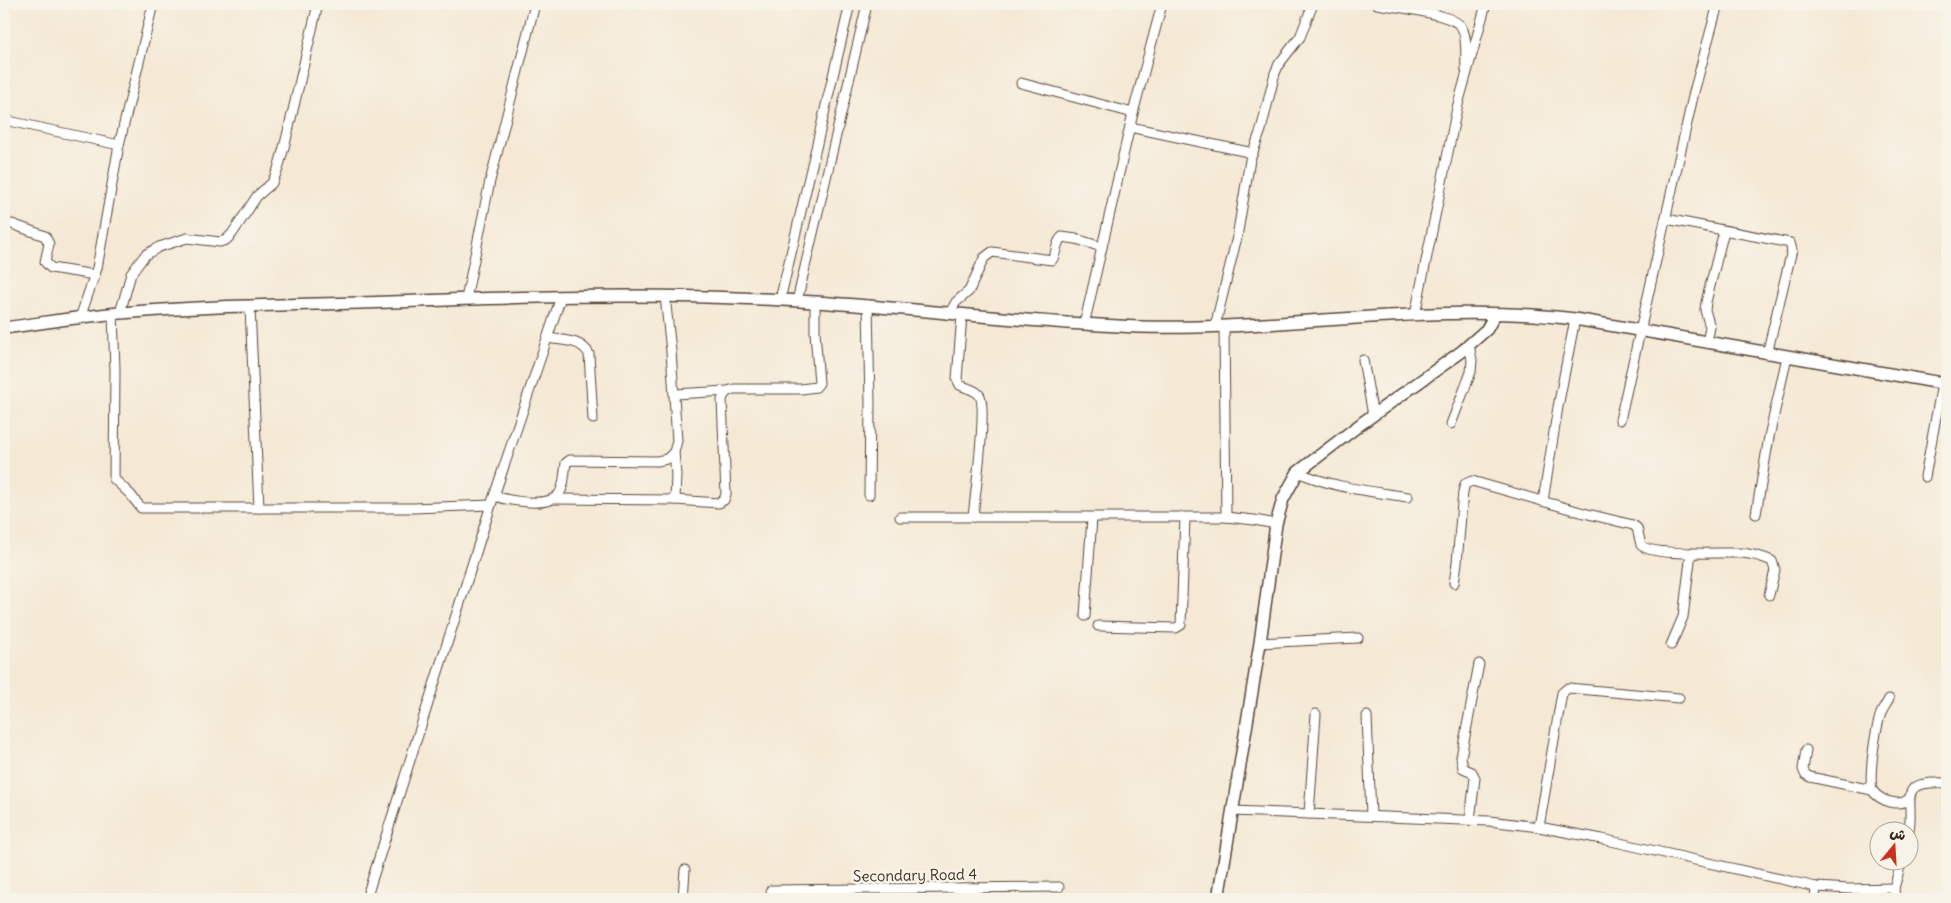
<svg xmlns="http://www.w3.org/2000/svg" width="1951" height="903" font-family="Delius,'Playpen Sans Arabic',sans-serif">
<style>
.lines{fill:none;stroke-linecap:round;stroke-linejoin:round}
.minor-casing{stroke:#574739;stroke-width:11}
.tertiary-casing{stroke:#574739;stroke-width:14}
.minor{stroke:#fff;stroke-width:9}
.tertiary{stroke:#fff;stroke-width:11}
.labels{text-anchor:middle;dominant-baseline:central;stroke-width:5;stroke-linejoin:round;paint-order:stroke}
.street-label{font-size:15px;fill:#3b2a1e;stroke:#f7f3e8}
</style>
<rect width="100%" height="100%" fill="#f7f3e8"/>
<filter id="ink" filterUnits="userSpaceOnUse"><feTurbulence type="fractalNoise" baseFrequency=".02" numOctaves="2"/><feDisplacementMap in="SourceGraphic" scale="10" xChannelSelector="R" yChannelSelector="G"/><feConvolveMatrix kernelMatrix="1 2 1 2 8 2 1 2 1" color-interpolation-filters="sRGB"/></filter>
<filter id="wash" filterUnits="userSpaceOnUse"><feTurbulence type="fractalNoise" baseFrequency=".0096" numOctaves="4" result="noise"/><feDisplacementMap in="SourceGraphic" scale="20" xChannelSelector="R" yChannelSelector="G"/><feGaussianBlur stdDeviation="1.12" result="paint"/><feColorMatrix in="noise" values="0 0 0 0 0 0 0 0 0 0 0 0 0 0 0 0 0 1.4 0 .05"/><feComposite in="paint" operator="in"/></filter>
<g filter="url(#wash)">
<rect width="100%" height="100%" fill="#f5e9d5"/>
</g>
<g filter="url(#ink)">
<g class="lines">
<g class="minor-casing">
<g id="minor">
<path d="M1377,4c17,3 78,9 85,24 6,12 3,29 4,42"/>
<path d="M1021,83l112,30"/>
<path d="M4,120l115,25"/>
<path d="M1130,127l123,26"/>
<path d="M1666,219l124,24 2,7 -25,104"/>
<path d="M4,224h8l33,12 4,8 -4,18 6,6 44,7"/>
<path d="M466,299l24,-118 45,-177"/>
<path d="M780,300l70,-296"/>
<path d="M797,301l70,-297"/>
<path d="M868,305l2,99 -1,91"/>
<path d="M250,307l9,201"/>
<path d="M120,313l11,-39 14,-19 14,-8 28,-9 33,4 6,-2 6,-6 25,-38 15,-13 6,-14 8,-29 32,-136"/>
<path d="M113,314l2,56 -1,109 16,15 11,14h272l78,-3"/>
<path d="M949,314l7,-12 13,-11 15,-33 8,-6 60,8c5,-6 3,-17 10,-23l14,2 26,8"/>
<path d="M962,315l-5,64 3,6c6,3 17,5 20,11 7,14 -5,100 -7,121"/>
<path d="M1415,315l42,-207 29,-104"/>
<path d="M80,318l17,-50 22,-123 34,-141"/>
<path d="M1084,325l49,-212 29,-109"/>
<path d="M1215,326l22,-89 13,-77 11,-30 14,-57 4,-9 21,-27 13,-33"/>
<path d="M1224,326l2,191"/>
<path d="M548,338c15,3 33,1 41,16l4,65"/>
<path d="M1707,343l3,-16 -5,-17 1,-8 18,-71"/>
<path d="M1363,360l10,55"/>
<path d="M675,394l52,-3"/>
<path d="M1620,420l74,-328 24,-88"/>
<path d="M1451,424l20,-52 1,-12 -3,-15"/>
<path d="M1298,472c35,16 72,19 110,25"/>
<path d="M1925,477l17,-93"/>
<path d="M495,496c14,5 54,12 64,-2 6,-8 5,-21 7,-31l4,-3 87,1 10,-2 7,-7 3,-11 -6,-90 -6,-55"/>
<path d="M554,499l121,1 1,-25 -2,-23"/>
<path d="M675,500l44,3 5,-3 2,-6 -4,-94c2,-7 5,-9 12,-11h67l15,-2 3,-4 -4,-51v-30"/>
<path d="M1543,501l15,-94 17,-88"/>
<path d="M1756,514l13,-77 18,-80"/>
<path d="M900,517h326l28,3 22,4"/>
<path d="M1454,583l3,-20 6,-71 2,-8 7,-3 112,32 49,12 4,3 4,17c10,12 83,7 101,8 10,1 21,4 30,8l3,9 -6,25"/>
<path d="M1085,616l7,-98"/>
<path d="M1098,626l78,2 5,-3 4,-107"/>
<path d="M1260,643l98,-5"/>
<path d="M1671,645l12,-28 8,-64"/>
<path d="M1889,699c-3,6 -7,11 -9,17 -5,17 -11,57 -8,74 7,10 26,18 37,9"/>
<path d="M1367,716l4,100"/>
<path d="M1806,750l-3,19 2,5 5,3 62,13"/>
<path d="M1232,811l257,10 50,6 63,12 214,48 34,2 44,-1"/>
<path d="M1309,814l7,-100"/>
<path d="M1470,820l5,-42 -3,-6 -9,-4 -2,-11 18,-93"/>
<path d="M1539,827l23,-134 6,-5 111,10"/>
<path d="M1908,835c9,-34 -16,-55 39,-52"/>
<path d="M771,890l288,-3"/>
<path d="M366,899l125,-394 70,-208"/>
<path d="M683,899l2,-29"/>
<path d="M962,899l1,-11"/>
<path d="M1815,899l1,-12"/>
<path d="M1895,899l-1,-11 8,-28"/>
</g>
</g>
<g class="tertiary-casing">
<g id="tertiary">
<path d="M4,328c39,-5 78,-12 117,-15 89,-8 180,-8 269,-11 124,-5 248,-9 372,-3 126,5 252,24 378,28 145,4 290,-26 435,-8l372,65"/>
<path d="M1218,899l42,-256 16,-119 7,-25 15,-27 64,-49 99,-71 26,-23 8,-15"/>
</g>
</g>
<use href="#minor" class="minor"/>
<use href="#tertiary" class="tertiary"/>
</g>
</g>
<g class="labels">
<g class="street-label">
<text transform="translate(915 875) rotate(-1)">Secondary Road 4</text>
</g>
</g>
<rect width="1951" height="903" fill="none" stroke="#f7f3e8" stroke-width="20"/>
<g transform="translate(1894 846) rotate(18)"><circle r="24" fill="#f7f3e8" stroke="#aca397"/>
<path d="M0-4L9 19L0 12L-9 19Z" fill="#c8321e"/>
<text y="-8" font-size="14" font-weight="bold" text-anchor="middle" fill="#3b2a1e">ش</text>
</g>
</svg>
